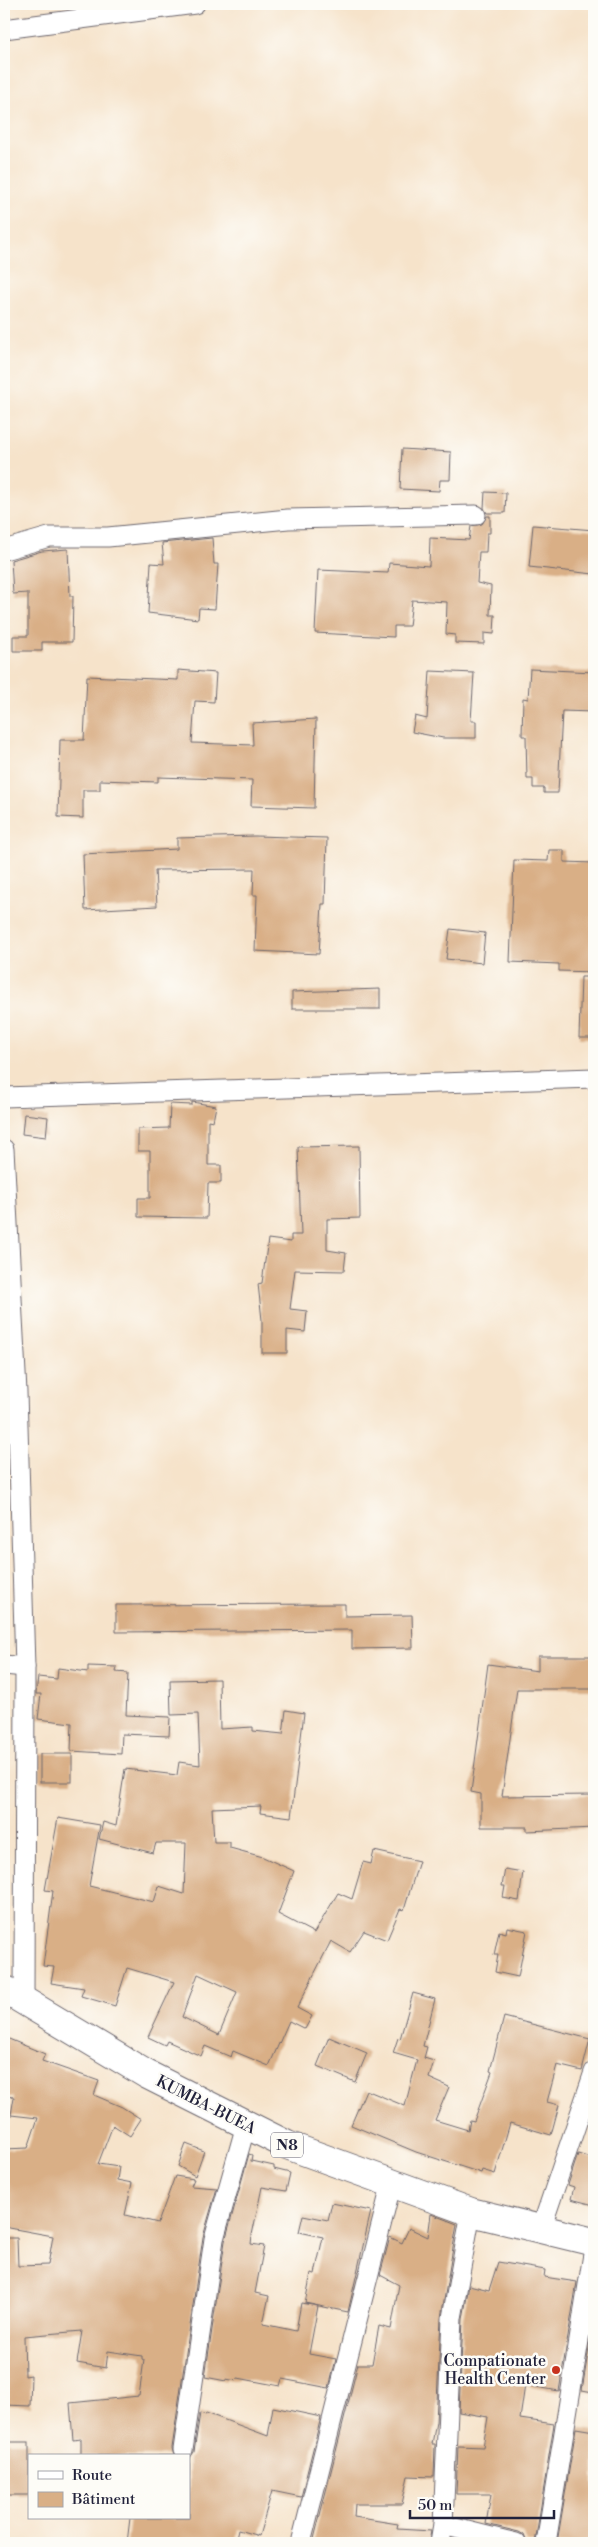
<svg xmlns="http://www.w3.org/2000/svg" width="598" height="2547" font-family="'Libre Bodoni',serif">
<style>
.building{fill:#d9af86;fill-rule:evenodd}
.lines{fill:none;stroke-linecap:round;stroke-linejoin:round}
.minor-casing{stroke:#6c666d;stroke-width:21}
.highway-casing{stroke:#6c666d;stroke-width:30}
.minor{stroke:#fff;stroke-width:19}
.highway{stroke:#fff;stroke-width:28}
.poi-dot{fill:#c8321e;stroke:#fdfcf7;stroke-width:2}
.labels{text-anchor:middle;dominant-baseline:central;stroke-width:5;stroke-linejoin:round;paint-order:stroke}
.shield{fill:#fdfcf7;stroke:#646373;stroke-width:1}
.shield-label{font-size:15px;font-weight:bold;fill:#22223b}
.street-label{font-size:16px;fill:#22223b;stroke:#fdfcf7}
.poi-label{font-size:16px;fill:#22223b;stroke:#fdfcf7;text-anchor:end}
</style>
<rect width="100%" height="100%" fill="#fdfcf7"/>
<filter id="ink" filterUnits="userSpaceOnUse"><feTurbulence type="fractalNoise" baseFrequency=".02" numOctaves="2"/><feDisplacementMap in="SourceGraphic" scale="10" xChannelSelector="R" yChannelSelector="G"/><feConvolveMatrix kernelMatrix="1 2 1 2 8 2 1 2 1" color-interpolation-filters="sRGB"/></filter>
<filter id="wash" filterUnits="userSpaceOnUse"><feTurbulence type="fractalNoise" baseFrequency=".0096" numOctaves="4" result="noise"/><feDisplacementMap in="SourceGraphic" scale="20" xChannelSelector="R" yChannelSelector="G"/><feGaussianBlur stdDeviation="1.12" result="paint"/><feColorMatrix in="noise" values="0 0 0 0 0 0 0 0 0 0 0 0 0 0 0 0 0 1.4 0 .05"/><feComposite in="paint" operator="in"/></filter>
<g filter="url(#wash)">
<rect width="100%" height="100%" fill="#f6e3ca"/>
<g id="blocks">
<g class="building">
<path d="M402,449l49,3 -1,28h-10l-1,11 -39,-2z"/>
<path d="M485,492l21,1 -1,20h-18l-3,-5z"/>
<path d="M487,516h3v17h-3l-1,19h-7l-2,31 14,3 -1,29h5l-1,19 -10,-1v11l-29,-1v-8l-9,-1 1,-32 -35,-2 -3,26h-15v11l-79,-4 3,-63 70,3 1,-10 40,3 1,-28 39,2 2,-14 11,-2z"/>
<path d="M533,525l61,5v44l-65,-7z"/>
<path d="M212,538l2,26h4l-3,45 -16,-1 -1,11 -50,-6 3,-50 13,1 -2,-21z"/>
<path d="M68,549l2,47h3l-1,46h-30v9h-29v-15h15v-43l-15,1 -2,-34 31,-9z"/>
<path d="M530,669l64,3v40l-32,-1 -4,82h-14v-5h-11v-9h-6l-1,-43h-4l1,-38 5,1z"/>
<path d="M178,670l38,3 -2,29 -19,-1 -3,42 61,2 -1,-22 64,-4 -2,89 -63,-2 1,-26 -94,-3v5l-58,-2v10h-17v28l-25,-1 2,-77h24l3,-64 91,4z"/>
<path d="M430,671l44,2 -3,48h5v17h-33l-31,-6 3,-16 12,3z"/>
<path d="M255,836l72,2 -2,66h-3l-3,50 -64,-3 2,-56h-4l1,-26 -99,1 2,36 -72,4 -2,-56 94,-5v-11z"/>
<path d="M549,850h15v12l30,1v109l-35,-1v-7l-49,-2 4,-102 34,1z"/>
<path d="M450,929l35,4 -3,30 -36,-4z"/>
<path d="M581,977h13v61h-15z"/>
<path d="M380,989v20h-88v-17z"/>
<path d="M192,1102l24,4 -3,15 -5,-1v45h13v18h-13l-1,35 -69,-1v-19h12v-47h-12v-22l31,-1 1,-24 22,1z"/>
<path d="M24,1114l24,3 -2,20 -24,-3z"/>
<path d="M359,1146l1,72 -33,1v31l19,3 -2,18 -49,-1 -5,39 17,2 -2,21 -18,-2v23h-25v-33l-4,-36 4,-1 6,-44 23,3v-7h10l-3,-88z"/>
<path d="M345,1604v12l67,-1 1,33 -61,1v-19l-236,2v-27z"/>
<path d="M538,1656h56v33h-77l-15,107 92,-1v33l-67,3v-4h-46v-33l-10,-2 17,-128 50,7z"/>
<path d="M88,1666l29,1 -1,5 12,1 -2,42 44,2 -1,19 -47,-2 -1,20 -50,-3 1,-28 -34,-4 3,-25h-5l2,-17 19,2 1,-11 30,4z"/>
<path d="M219,1679l1,50 33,-2v4l30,3 3,-24 18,3 -13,104 -31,-4 1,-7 -49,2 2,34h16v6l33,9 31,14 -16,43 36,19 24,-40 14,6 11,-37 8,2 3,-13 45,10 -15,49 -4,-1 -13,31 -23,-9 -14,21 -19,-11 -34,67 15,8 -7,13 -16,-8 -20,45 -36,-15 -2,6 -26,-11 -4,10 -34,-15 -2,4 -17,-8 26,-55 -47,-14 -12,38 -34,-10 3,-8 -33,-5 3,-16 -11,-1 10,-75 -8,-1 13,-72 42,7 -11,61 65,16 5,-16 25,8 2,-51h-30l-3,10 -54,-14 4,-17 13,4 9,-57 52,6 2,-13 21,3 -2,-51 -27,1 -1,-35zM198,1974l39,18 -18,43 -37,-18z"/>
<rect x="40" y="1754" width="32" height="28"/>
<path d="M505,1869l18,3 -4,29 -16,-3 2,-12h-3z"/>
<path d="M507,1927l20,4 -9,46 -23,-5 3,-17h-4l5,-24 7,2z"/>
<path d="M413,1993l22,6 -12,47 4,1 -3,11 10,3 -5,17 20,9 -14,33 33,10 2,-10 4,1 18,-49 -2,-1 14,-54 86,22 -8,32 -25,-6 -10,37 12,3 -8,30 -41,-12 -15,51 -13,-4 -1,3 -65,-21 -65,-27 15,-35 39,16 12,-46 -24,-7 5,-15 2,1z"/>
<path d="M4,2037l41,17 -3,7 57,20 -5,14 28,12 19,12 -11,17 -17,-11 -15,39 21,3 -2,13 15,3 -7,32 33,8 17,-47 19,3 -3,7 26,2 -14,49 -31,211 2,8h-93v-17l-8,1 -3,-37 69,-7 5,-36 -2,-1v-3l-34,-5 -2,17 -29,-5 5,-32 -58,5 1,40 6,-1 -1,31 -26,-1v-167h13l1,28 30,-1 5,-29 -49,-9v-78l24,-1 10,-30 -27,-3 3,-18 -10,-1z"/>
<path d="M329,2037l38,16 -12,29 -38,-16z"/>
<path d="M186,2144l18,7 -9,25 -17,-10z"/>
<path d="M249,2154l3,1 -1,6 23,5v3l16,4 -4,18 -24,-4 -10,48 -1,9 13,2 -9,47 14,3 -6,28 33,7 5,-28 17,3 -9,48 27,5 -7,29 -47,-9 -2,7 -42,-8 -1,3 -11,-2v2l-21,-4 20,-136z"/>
<path d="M578,2154l16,5v46l-23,-6 3,-12 -6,-2z"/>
<path d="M332,2203l39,8 -23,101 -43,-9 6,-30 4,1 8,-37 -24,-5 4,-17 25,5z"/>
<path d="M431,2214l26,10 -16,94 -5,104 -4,22h3l-1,33 -26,-1 -6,28h-47l-1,13 44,7 -1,5 34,2 -2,12h-116l45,-179h14l7,-38 12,3 8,-44 -19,-10 10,-38 12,6 7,-15 19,9z"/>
<path d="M498,2262l47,8 -1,7 33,5 -18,109 -34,-6 -5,34 34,5 -19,119h-8l-3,-8 -5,-3 -33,-8 5,-30h-35l2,-48 25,1 5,-30 -29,-5 4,-93 6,-34 20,5z"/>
<path d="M594,2317v67l-1,8 -11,-2z"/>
<path d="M273,2407l48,10 -20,80 -29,-6 -13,45 -21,-6 -3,13h-108l3,-25h59v-59l5,-7 6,-39 6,2v-2l62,23z"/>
<path d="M576,2428l18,3v112h-37z"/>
<rect x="4" y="2442" width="25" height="53"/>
</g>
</g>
</g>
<g filter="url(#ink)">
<use href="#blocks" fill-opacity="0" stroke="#6c666d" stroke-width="1"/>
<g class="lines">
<g class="minor-casing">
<g id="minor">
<path d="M4,29l191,-25"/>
<path d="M4,550l45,-13h59l180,-18 188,-4"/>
<path d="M4,1097l590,-19"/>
<path d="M4,1149l13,243 8,275 -1,336"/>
<path d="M4,1665l21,2"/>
<path d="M541,2229l53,-157"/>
<path d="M183,2450l31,-211 32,-114"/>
<path d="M443,2525l73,18"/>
<path d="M301,2543l91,-361"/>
<path d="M440,2543l3,-18 9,-207 19,-106"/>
<path d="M546,2543l48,-295"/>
</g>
</g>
<g class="highway-casing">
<path id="highway" d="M4,1989l142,85 141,71 184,67 123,30"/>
</g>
<use href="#minor" class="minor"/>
<use href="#highway" class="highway"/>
</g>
</g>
<circle class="poi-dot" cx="556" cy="2370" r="5"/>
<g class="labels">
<rect class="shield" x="271" y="2132.5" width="32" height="25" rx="4"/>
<g class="shield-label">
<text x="287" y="2145">N8</text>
</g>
<g class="street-label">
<text transform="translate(206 2105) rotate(27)">KUMBA-BUEA</text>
</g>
<g class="poi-label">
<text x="546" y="2361">Compationate<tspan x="546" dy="18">Health Center</tspan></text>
</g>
</g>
<rect width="598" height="2547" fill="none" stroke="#fdfcf7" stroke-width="20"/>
<rect x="28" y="2454" width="162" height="65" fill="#fdfcf7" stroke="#a5a5ac"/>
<rect x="38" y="2471" width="25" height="8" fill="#ffffff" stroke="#a5a5ac"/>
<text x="72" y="2480" font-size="15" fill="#22223b">Route</text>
<rect x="38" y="2492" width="25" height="15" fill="#d9af86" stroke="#a5a5ac"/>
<text x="72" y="2504" font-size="15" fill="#22223b">Bâtiment</text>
<path d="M410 2510v8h144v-8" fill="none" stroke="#22223b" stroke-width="2.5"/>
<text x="418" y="2510" font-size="15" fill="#22223b" stroke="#fdfcf7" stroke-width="4" paint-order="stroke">50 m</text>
</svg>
